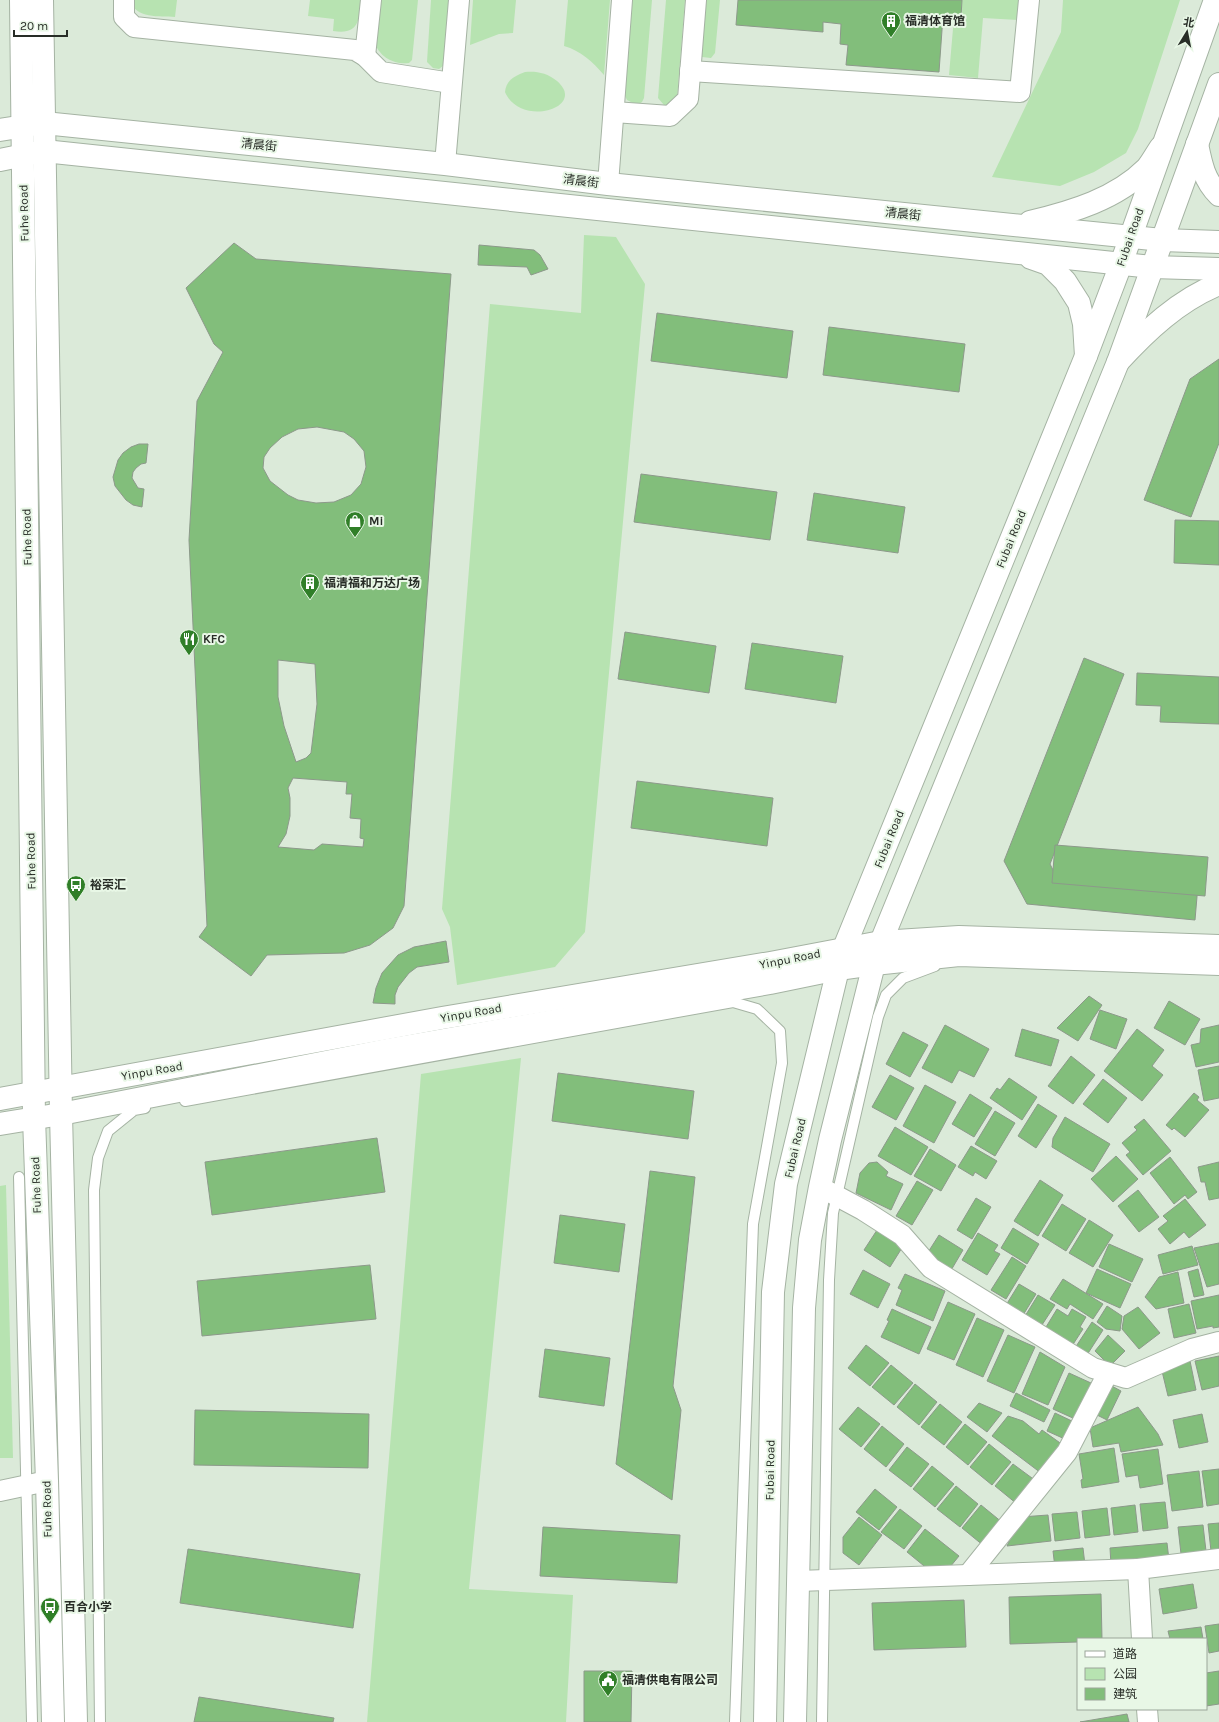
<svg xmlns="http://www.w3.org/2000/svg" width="1219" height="1722" font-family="Karla,'Noto Sans SC',sans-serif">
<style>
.green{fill:#b7e3b1}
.building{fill:#82be7b;stroke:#8c998a;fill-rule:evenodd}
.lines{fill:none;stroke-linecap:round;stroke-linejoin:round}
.service-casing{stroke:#a5b3a3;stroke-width:12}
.minor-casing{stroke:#a5b3a3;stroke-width:22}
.tertiary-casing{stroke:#a5b3a3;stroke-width:24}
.primary-casing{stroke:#a5b3a3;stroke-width:24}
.service{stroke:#fff;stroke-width:10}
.minor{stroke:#fff;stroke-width:20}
.tertiary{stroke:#fff;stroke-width:22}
.primary{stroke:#fff;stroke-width:22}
.labels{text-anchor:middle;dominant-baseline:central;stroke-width:4;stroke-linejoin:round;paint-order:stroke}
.poi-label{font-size:12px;font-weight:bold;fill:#282d27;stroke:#e8f7e6;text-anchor:start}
.street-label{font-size:12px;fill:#282d27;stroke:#e8f7e6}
</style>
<rect width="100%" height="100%" fill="#dbead9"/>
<g class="green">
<path d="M130,0h47l-2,17c-15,-1 -40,2 -45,-17z"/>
<path d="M310,0h51c-2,21 -2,35 -28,31l1,-12 -26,-3z"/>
<path d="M379,0h39l-6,60 -3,3c-16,2 -29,-6 -35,-21z"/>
<path d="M431,0h19l-6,65 -5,4 -6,-1 -6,-6z"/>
<path d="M473,0h43l-3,33 -14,1 -29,11z"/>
<path d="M568,0h42l-6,75c-12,-14 -23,-24 -40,-29z"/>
<path d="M632,0h20l-8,98 -2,4 -5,3 -10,-5 -2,-4z"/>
<path d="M666,0h19l-8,99 -8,6h-5l-6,-7z"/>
<path d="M706,0h14l-5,53 -4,5 -9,-1 -1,-2z"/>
<path d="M962,0h57l-1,20 -35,-2 -5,60 -29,-3 5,-58h7z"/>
<path d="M1063,0h117l-42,129 -12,24 -32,19 -34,14 -68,-9 69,-145z"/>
<path d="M525,72c12,-1 22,1 32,9 31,27 -37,47 -52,11 1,-12 10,-16 20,-20z"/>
<path d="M584,235l32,2 29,47 -60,648 -30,35 -98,18 -7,-58 -8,-18 48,-605 91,9z"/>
<path d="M521,1058l-52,531 104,6 -7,127h-199l54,-648z"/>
<path d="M6,1185l7,273h-13v-272z"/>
</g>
<g class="building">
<path d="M738,0h224l-1,17 -18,-1 -4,56 -93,-7 2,-20 -8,-1 1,-20 -18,-2v10l-87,-7z"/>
<path d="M234,243l22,16 195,15 -47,632 -11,22 -23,17 -26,8 -77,2 -16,21 -52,-39 8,-11 -18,-386 8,-139 26,-49 -9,-8 -28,-56zM317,427l27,5 10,7 10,12 2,16 -5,17 -10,11 -17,7 -18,1 -18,-3 -10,-5 -18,-14 -7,-13 1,-11 6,-9 12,-11 16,-8zM278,660l37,4 2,40 -6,49 -5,5 -10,4 -12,-36 -6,-29zM293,778l54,4 -1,12h6l-2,24 11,1 -1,19 4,1 -1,8 -41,-3 -8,6 -36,-3 8,-13 4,-18v-18l-2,-10z"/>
<path d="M479,245l55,5 6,5 8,14 -17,6 -4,-8 -49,-2z"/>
<path d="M657,313l136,18 -6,47 -136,-17z"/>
<path d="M829,327l136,17 -6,48 -136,-17z"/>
<path d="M1219,359v84l-28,74 -47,-17 46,-121z"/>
<path d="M139,444h9l-2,19 -5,1 -5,4 -3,4 -1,6 6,10 6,1 -2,18 -9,-2 -7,-5 -11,-14 -2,-9 5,-17 5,-7 8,-6z"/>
<path d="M641,474l136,18 -7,48 -136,-18z"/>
<path d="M814,493l91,14 -7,46 -91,-13z"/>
<path d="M1175,520l44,1v44l-45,-2z"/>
<path d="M625,632l91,14 -7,47 -91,-14z"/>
<path d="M752,643l91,13 -7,47 -91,-14z"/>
<path d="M1084,658l40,16 -74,190 4,8 144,13 -3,35 -168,-16 -23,-43z"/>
<path d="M1137,673l82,4v47l-59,-2 1,-16 -25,-1z"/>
<path d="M637,781l136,17 -6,48 -136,-18z"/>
<path d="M1055,845l153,12 -3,39 -153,-13z"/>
<path d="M446,941l3,21 -32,5 -8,6 -11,14 -3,8v9l-22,-1 3,-15 6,-15 16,-18 16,-8z"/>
<path d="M1089,996l13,9 -24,36 -21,-13z"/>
<path d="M1169,1001l31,18 -15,26 -31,-17z"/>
<path d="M1100,1010l27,9 -11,30 -26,-10z"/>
<path d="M945,1025l44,24 -15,28 -15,-7 -7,13 -30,-15z"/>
<path d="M1219,1025v37l-23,5 -5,-22 9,-2 1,-14z"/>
<path d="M1022,1029l37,11 -8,26 -36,-10z"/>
<path d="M1137,1029l27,21 -12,16 11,9 -21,26 -38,-30z"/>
<path d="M903,1032l25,13 -18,32 -24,-13z"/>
<path d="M1071,1056l24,19 -22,29 -25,-18z"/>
<path d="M1219,1066v32l-15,3 -6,-31z"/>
<path d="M558,1073l136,18 -6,48 -136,-18z"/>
<path d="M890,1075l24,13 -18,32 -24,-13z"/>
<path d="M1009,1078l28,19 -15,23 -32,-22 7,-10 3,2z"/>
<path d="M1103,1079l24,19 -19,25 -25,-19z"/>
<path d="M925,1085l31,17 -22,41 -31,-17z"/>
<path d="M1194,1093l5,4 -2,3 12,10 -24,27 -11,-9 -2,2 -6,-5z"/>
<path d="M970,1094l22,14 -18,29 -22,-13z"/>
<path d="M1038,1104l19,12 -21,32 -18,-12z"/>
<path d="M995,1111l20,12 -20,33 -20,-12z"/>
<path d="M1065,1117l45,27 -17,28 -41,-25 1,-9z"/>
<path d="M1144,1119l27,32 -28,24 -17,-20 4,-3 -8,-9 15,-13 -3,-3z"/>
<path d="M895,1127l33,20 -17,28 -33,-19z"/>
<path d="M377,1138l8,54 -173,23 -7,-53z"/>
<path d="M971,1146l26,15 -11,18 -11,-7 -2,4 -15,-9z"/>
<path d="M930,1149l26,16 -15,26 -27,-15z"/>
<path d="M1116,1156l22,23 -25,23 -22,-23z"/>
<path d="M1170,1157l27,35 -9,7 -3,-4 -11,9 -24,-31z"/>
<path d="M877,1162l11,10 -2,4 17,8 -12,26 -35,-17 4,-20 9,-10z"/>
<path d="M1219,1162v36l-10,2 -4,-18h-4l-3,-15z"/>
<path d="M650,1171l45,6 -22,209 8,24 -9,90 -56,-36z"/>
<path d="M1040,1180l23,15 -25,41 -24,-15z"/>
<path d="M917,1181l16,9 -21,35 -16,-9z"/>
<path d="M1138,1190l21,27 -20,15 -21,-26z"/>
<path d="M976,1198l15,9 -19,32 -15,-9z"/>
<path d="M1185,1199l21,26 -17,13 -5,-6 -14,12 -12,-15 10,-8 -5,-5z"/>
<path d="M1062,1204l24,15 -20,32 -24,-15z"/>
<path d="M560,1215l65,9 -6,48 -65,-9z"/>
<path d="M1089,1220l24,15 -20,32 -24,-14z"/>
<path d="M879,1227l26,16 -15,24 -26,-17z"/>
<path d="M1013,1228l26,16 -12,20 -26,-16z"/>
<path d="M978,1233l20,12 -4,6 6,3 -13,21 -25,-15z"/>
<path d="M939,1235l24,15 -13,22 -25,-15z"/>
<path d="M1219,1243v41l-12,3 -13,-39z"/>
<path d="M1109,1244l34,15 -11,23 -33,-15z"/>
<path d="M1192,1246l6,19 -35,9 -5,-19z"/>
<path d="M1012,1257l14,9 -20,33 -15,-9z"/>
<path d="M370,1265l6,54 -174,17 -5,-55z"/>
<path d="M1097,1269l34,15 -11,24 -34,-15z"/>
<path d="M1198,1269l6,26 -10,2 -6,-25z"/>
<path d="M863,1270l27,14 -12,24 -28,-14z"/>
<path d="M1178,1272l6,31 -28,6 -11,-12 14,-20z"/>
<path d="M905,1274l40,17 -12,30 -37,-16 6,-15 -4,-2z"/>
<path d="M1063,1279l40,25 -10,15 -23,-15 -3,5 -17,-10z"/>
<path d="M1019,1284l17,10 -16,26 -17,-10z"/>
<path d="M1038,1295l17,10 -17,26 -16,-10z"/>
<path d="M1219,1295v32l-6,1v-2l-16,3 -6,-28z"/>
<path d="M948,1302l27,12 -21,46 -27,-11z"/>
<path d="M1189,1304l7,29 -22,5 -6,-29z"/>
<path d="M1107,1306l15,10 -2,15 -14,-2 -9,-7z"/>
<path d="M1138,1307l22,26 -21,16 -17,-20 2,-13z"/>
<path d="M892,1309l39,18 -12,27 -38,-17 8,-16 -2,-1z"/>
<path d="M1057,1309l11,7 4,-7 14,8 -6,10 3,2 -13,20 -27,-17z"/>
<path d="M977,1318l27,12 -21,47 -27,-12z"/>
<path d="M1092,1322l11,8 -18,28 -12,-7z"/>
<path d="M1008,1335l27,12 -21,46 -27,-12z"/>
<path d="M1108,1335l17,16 -15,15 -15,-15z"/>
<path d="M866,1345l23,18 -19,23 -22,-18z"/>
<path d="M545,1349l65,9 -6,48 -65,-9z"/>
<path d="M1040,1352l25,15 -17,38 -26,-11z"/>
<path d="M1219,1356v30l-17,4 -7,-29z"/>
<path d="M1190,1361l6,29 -28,6 -7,-29z"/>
<path d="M891,1365l22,18 -19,22 -22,-18z"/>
<path d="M1069,1373l22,10 -16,36 -22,-10z"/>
<path d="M915,1384l22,18 -18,23 -22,-18z"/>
<path d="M1110,1385l11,6 -14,29 -12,-6z"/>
<path d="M1016,1393l34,17 -6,12 -34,-16z"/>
<path d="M979,1403l23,10 -15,19 -20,-15z"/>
<path d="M940,1404l22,18 -18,23 -23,-18z"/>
<path d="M858,1407l22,17 -19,23 -22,-18z"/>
<path d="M1138,1407l20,27 5,11 -42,7 -2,-9 -26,4 -3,-19z"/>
<path d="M195,1410l174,4 -1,54 -174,-3z"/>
<path d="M1055,1413l19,9 -7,18 -20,-9z"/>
<path d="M1202,1414l6,28 -29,6 -6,-28z"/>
<path d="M1008,1416l15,5 16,13 3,-4 21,15 -22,28 -49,-37z"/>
<path d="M965,1424l22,18 -19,23 -22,-18z"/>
<path d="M882,1426l22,18 -18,23 -22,-18z"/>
<path d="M989,1444l22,18 -19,23 -22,-18z"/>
<path d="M907,1447l22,17 -18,23 -22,-17z"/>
<path d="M1114,1448l5,34 -37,6 -1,-8 2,-1 -4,-25z"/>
<path d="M1158,1449l5,35 -23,4 -2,-13 -12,2 -4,-23z"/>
<path d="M1013,1464l23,17 -19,23 -22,-18z"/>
<path d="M932,1466l22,18 -19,23 -22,-18z"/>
<path d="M1219,1469v35l-12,2 -5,-35z"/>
<path d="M1199,1471l4,36 -31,4 -5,-36z"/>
<path d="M956,1486l22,18 -18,23 -23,-18z"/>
<path d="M875,1489l22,18 -18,23 -23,-18z"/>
<path d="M1165,1502l3,26 -25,3 -3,-27z"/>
<path d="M981,1505l22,18 -19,23 -22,-18z"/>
<path d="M1135,1505l3,27 -24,3 -3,-27z"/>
<path d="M1107,1508l3,27 -25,3 -3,-27z"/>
<path d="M900,1509l22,17 -18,23 -23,-17z"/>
<path d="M1077,1512l3,26 -25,3 -3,-27z"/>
<path d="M1048,1515l3,26 -44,5 14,-29z"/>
<path d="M859,1517l23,18 -23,30 -16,-12v-16z"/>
<path d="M1219,1523v27l-8,1 -3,-27z"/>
<path d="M1203,1525l3,26 -25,3 -3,-27z"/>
<path d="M543,1527l137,8 -3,48 -137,-7z"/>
<path d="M925,1529l34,27 -9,11 -21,3 -22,-18z"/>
<path d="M1167,1543l2,17 -58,5 -1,-17z"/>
<path d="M1083,1548l2,17 -30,3 -2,-17z"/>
<path d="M188,1549l172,25 -7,54 -173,-25z"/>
<path d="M1193,1584l4,24 -34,6 -4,-25z"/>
<path d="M1101,1594l1,45h-24v3l-68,2 -1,-47z"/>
<path d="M964,1600l2,47 -92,3 -2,-47z"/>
<path d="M1219,1624v27l-10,2 -4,-27z"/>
<path d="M1201,1627l2,12h-33l-2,-8z"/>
<path d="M584,1671h48l-1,51h-47z"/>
<path d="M1219,1671v33l-13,2v-33z"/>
<path d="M199,1697l135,21 -1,4h-139z"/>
<path d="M1127,1714l2,8h-49z"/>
</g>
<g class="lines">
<g class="service-casing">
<g id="service">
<path d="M185,1101l548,-99 24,7 23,22 2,32 -29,161 -18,498"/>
<path d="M19,1177l13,545"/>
<path d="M100,1722l-6,-532 4,-32 10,-27 26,-21 11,-2"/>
<path d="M822,1722l7,-442 4,-67 45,-196 8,-22 17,-17 32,-12"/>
</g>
</g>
<g class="minor-casing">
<g id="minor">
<path d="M124,0v17l10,10 221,23 10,6 16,16 70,11"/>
<path d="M365,56l6,-56"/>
<path d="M690,71l330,21 9,-92"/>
<path d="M614,112l56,4 18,-17 8,-99"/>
<path d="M445,164l14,-164"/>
<path d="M608,184l14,-184"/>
<path d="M820,1187l43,23 39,25 29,33 162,100 33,10 66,-29 27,-7"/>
<path d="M0,1491l47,-10"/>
<path d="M968,1575l99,-123 41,-79"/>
<path d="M798,1581l340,-12"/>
<path d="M1142,1639l-4,-70 81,-10"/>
<path d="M1147,1709l1,13"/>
</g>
</g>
<g class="tertiary-casing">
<g id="tertiary">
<path d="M21,0l13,1118 13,363 6,241"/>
<path d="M42,0l19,1114 15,608"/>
<path d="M0,130l44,-7 401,41 163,20 554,56 57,2"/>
<path d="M1197,144c4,20 7,36 22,51"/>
<path d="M0,160l44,-9 1108,116 67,2"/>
<path d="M1030,222c42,-10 86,-23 117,-54 5,-6 9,-14 14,-21"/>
<path d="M1031,258l17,6 17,17 14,22 5,21 2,32"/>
<path d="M1118,362c28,-31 61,-62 101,-78"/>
<path d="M0,1099l442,-81 328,-55 111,-21 78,-5 260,9"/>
<path d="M0,1124l61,-10 326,-64 383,-67 68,-14 36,-5 85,-9 260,9"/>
</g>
</g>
<g class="primary-casing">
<g id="primary">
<path d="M765,1722l8,-430 13,-108 52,-215 6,-21 242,-592 35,-92 94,-264"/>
<path d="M795,1722l9,-414 6,-68 10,-53 10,-47 44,-176 7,-22 237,-580 101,-278"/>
</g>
</g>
<use href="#service" class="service"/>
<use href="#minor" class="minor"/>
<use href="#tertiary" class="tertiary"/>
<use href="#primary" class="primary"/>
</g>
<defs>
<g id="building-pin" transform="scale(1)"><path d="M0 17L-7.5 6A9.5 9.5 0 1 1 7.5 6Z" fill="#307f28" stroke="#e8f7e6"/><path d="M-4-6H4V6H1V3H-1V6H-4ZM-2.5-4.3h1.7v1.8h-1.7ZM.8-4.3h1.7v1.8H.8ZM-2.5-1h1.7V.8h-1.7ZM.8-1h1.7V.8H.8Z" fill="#fff"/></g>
<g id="shop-pin" transform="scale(1)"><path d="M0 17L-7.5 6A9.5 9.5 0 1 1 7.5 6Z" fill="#307f28" stroke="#e8f7e6"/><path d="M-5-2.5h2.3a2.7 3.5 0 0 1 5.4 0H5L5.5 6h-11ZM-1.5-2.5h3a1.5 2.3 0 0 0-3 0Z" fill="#fff"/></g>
<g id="restaurant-pin" transform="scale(1)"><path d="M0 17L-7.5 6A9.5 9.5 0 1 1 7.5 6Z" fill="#307f28" stroke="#e8f7e6"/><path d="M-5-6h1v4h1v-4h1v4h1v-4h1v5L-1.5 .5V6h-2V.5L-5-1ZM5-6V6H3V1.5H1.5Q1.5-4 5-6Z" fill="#fff"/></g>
<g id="bus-pin" transform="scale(1)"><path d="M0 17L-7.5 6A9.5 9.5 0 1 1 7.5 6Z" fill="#307f28" stroke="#e8f7e6"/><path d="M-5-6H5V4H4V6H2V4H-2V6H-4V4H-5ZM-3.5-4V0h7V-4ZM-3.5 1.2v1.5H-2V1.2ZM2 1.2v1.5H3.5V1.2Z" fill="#fff"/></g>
<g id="civic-pin" transform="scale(1)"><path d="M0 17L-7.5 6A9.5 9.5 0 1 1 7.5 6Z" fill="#307f28" stroke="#e8f7e6"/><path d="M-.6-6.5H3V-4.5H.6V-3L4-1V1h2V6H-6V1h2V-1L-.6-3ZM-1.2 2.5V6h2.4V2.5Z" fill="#fff"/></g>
</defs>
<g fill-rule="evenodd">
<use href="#building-pin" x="891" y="21"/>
<use href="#shop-pin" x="355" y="521"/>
<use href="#building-pin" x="310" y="583"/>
<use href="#restaurant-pin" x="189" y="639"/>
<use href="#bus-pin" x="76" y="885"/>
<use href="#bus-pin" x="50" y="1607"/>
<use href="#civic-pin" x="608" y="1680"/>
</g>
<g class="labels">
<g class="poi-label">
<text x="905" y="21">福清体育馆</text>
<text x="369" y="521">Mi</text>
<text x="324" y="583">福清福和万达广场</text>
<text x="203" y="639">KFC</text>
<text x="90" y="885">裕荣汇</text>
<text x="64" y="1607">百合小学</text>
<text x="622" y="1680">福清供电有限公司</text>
</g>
<g class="street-label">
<text transform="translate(259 145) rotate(6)">清晨街</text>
<text transform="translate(581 181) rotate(7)">清晨街</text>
<text transform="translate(24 213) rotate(-91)">Fuhe Road</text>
<text transform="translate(903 214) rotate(6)">清晨街</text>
<text transform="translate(1130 237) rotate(-71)">Fubai Road</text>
<text transform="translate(27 537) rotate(-91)">Fuhe Road</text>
<text transform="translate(1011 539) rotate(-68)">Fubai Road</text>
<text transform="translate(889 839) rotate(-68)">Fubai Road</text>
<text transform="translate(31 861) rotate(-91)">Fuhe Road</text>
<text transform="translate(790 959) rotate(-11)">Yinpu Road</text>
<text transform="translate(471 1013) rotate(-10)">Yinpu Road</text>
<text transform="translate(152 1071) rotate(-10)">Yinpu Road</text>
<text transform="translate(795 1148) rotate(-77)">Fubai Road</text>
<text transform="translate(36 1185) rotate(-92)">Fuhe Road</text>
<text transform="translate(770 1470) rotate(-89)">Fubai Road</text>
<text transform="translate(47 1509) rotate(-91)">Fuhe Road</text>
</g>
</g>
<rect x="1077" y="1638" width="130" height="72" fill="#e8f7e6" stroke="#9ba69a"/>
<rect x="1085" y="1651" width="20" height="6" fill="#ffffff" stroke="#9ba69a"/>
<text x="1113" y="1658" font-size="12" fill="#282d27">道路</text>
<rect x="1085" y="1668" width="20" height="12" fill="#b7e3b1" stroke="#9ba69a"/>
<text x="1113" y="1678" font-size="12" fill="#282d27">公园</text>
<rect x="1085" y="1688" width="20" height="12" fill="#82be7b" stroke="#9ba69a"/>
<text x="1113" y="1698" font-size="12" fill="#282d27">建筑</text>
<g transform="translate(1187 32) rotate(10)" stroke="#e8f7e6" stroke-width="3" paint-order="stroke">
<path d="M0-3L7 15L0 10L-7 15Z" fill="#282d27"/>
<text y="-6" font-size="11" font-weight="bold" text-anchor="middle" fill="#282d27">北</text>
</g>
<path d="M14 30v6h53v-6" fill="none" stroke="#282d27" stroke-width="2"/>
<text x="20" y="30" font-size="12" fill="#282d27" stroke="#e8f7e6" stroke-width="3" paint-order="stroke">20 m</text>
</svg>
